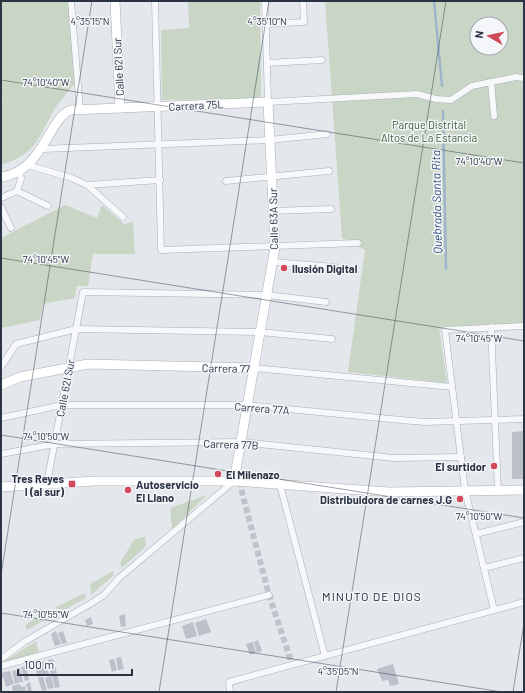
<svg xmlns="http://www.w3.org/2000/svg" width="525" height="693" font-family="Barlow,sans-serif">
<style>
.green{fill:#c9d6c5;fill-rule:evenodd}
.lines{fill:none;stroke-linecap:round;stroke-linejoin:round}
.stream{stroke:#9fb4cc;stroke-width:2.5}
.building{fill:#bbc0ca}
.street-tunnel{stroke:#bfc3cb;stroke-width:6;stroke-dasharray:6 3;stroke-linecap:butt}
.street-casing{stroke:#a9aeb7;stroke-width:7}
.secondary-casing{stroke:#a9aeb7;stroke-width:10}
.street{stroke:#f7f8fa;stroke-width:6}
.secondary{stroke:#fff;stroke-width:9}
.ticks{fill:none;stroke:#2b3445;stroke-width:1;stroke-opacity:0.45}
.poi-dot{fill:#d1495b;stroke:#f4f6f9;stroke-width:1.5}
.labels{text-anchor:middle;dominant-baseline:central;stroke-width:3;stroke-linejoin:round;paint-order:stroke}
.street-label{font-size:11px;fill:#2b3445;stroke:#f4f6f9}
.park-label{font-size:11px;fill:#3f6138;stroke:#f4f6f9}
.poi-label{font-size:11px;font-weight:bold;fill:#2b3445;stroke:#f4f6f9;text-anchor:start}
.water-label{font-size:12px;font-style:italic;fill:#34527a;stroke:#f4f6f9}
.neighbourhood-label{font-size:12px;letter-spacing:1px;fill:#1d2536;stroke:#f4f6f9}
.ticks-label{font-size:10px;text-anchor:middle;fill:#2b3445;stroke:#f4f6f9;stroke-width:3;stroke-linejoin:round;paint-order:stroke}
</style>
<rect width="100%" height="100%" fill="#e4e7ec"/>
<g class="green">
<path d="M1,1h67l7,82c-7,9 -15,17 -21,27 -17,30 -17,43 -53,55v-55l2,-9 -2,-1z"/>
<path d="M188,1h72l1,98 -99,1 -1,-70 28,-2z"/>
<path d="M325,1h199v323l-85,3 8,56 -99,-11 17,-122 -23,-12zM477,24h24v24h-24z"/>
<path d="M65,205l32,13 5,-13 22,19 9,-2 2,32h-42l-5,32h-11l-2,12 -32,6 -3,16 -39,8v-90z"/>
<path d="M207,495l-35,34 -2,-21z"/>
<path d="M145,536l1,10 -24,22 -2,-5 14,-23z"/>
<path d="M113,571l1,4 -23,20 -1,-11z"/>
<path d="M85,593l1,5 -27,15 -3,-6z"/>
<path d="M49,610l3,6 -25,14 -2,-5z"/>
<path d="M36,641l3,11 -37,11z"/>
</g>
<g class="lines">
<g class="stream">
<path d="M434,1l8,85"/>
<path d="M443,111l3,158"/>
</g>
</g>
<g class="building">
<path d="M524,431v48h-12v-47z"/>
<path d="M125,614l1,12 -5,1 -2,-11z"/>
<path d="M91,617l2,7 -6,2 -2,-6z"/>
<path d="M206,619l5,13 -12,4 -4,-13z"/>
<path d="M193,622l4,14 -11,3 -4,-13z"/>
<path d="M56,631l5,13 -6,2 -4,-12z"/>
<path d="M63,631l4,12 -5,1 -4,-11z"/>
<path d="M258,640l4,11 -5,2 -3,-11z"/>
<path d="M253,642l3,11 -6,2 -4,-11z"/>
<path d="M121,657l3,12 -6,1 -2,-12z"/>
<path d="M53,659l4,14 -6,2 -3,-15z"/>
<path d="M114,659l3,11 -5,2 -3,-12z"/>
<path d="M45,661l4,13 -11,3 -4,-13z"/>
<path d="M393,664l6,20 -9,2 -2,-6 -6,1 -5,-12z"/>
<path d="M26,666l3,14 -4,1 -4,-14z"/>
<path d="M20,668l3,14h-4l-2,-13z"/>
<path d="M16,670l3,13 -4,1 -3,-13z"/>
<path d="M10,671l4,13 -8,3 -2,-8 4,-2 -5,2 -2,-6z"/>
<path d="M57,674l3,13 -5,1 -3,-12z"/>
<path d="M51,676l3,12 -6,1 -3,-11z"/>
<path d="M43,677l4,13 -5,1 -4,-13z"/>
<path d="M30,682l2,10h-4l-2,-8z"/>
<path d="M20,684l1,3 4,-1 1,6h-13l-1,-6z"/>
</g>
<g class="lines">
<path class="street-tunnel" d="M239,481l30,114 23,69"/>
<g class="street-casing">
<g id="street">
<path d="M71,1l9,109"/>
<path d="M155,1l6,249 197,-7"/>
<path d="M265,1l3,101 149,-8 19,5 15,1 21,-14 44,-9 8,1"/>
<path d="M266,24l38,-2 -1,-21"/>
<path d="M267,63l55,-3"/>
<path d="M491,82l3,34"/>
<path d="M42,149l228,-9 57,-6"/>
<path d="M27,165l45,13 15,7 36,32"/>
<path d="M226,181l103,-10"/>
<path d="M87,185l73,-5"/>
<path d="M17,191l31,15"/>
<path d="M1,198l16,-7 4,-12 -1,-9"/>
<path d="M1,207l10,21"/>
<path d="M273,211l58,-2"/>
<path d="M272,262l63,5"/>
<path d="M491,327l7,164"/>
<path d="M1,367l15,-23 60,-15 184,3 72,7"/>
<path d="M254,368l198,19"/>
<path d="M1,418l61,-13h185l154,15 24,2 99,-3"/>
<path d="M1,454l54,-10 186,-2 153,16 67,-1"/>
<path d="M47,483l36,-191 184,3 59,7"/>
<path d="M280,485l45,171"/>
<path d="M476,534l48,-12"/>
<path d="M484,568l40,-10"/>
<path d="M494,610l-29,-120 -20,-160 79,-4"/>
<path d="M1,659l23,-17 66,-38 14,-9 15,-17 115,-97"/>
<path d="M1,666l268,-71"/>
<path d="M230,692l-1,-10 295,-80"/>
</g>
</g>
<g class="secondary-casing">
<g id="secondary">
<path d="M115,1l5,107"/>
<path d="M1,177c42,-5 48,-60 70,-67l197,-8 7,145 -41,234"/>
<path d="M1,385l19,-8 68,-13 166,4"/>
<path d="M1,487l94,-6h139l155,11 135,-2"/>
</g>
</g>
<use href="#street" class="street"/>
<use href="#secondary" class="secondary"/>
</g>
<path class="ticks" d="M1,80l523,83M1,258l523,83M1,435l523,83M1,575l91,-574M1,613l501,79M159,692l110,-691M336,692l110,-691M513,692l11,-69"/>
<g class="poi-dot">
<circle cx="284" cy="268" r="4"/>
<circle cx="494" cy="466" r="4"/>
<circle cx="218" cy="474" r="4"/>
<rect x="68" y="480" width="8" height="8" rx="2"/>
<circle cx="128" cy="490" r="4"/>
<circle cx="460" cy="499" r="4"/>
</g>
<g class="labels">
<g class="street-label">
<text transform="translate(118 67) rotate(-93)">Calle 62I Sur</text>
<text transform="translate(196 105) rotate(-3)">Carrera 75L</text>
<text transform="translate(273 219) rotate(-91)">Calle 63A Sur</text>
<text transform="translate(226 368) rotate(1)">Carrera 77</text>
<text transform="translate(65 388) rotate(-79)">Calle 62I Sur</text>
<text transform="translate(262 408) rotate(4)">Carrera 77A</text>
<text transform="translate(231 444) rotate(2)">Carrera 77B</text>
</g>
<g class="park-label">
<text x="429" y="124">Parque Distrital<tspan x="429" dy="13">Altos de La Estancia</tspan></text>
</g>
<g class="poi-label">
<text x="292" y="268">Ilusión Digital</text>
<text x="486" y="466" text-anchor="end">El surtidor</text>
<text x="226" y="474">El Milenazo</text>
<text x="64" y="478" text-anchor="end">Tres Reyes<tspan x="64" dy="13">I (al sur)</tspan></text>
<text x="136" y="484">Autoservicio<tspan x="136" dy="13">El Llano</tspan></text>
<text x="452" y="499" text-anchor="end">Distribuidora de carnes J.G</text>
</g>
<g class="water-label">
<text transform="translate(436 202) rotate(-91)">Quebrada Santa Rita</text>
</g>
<g class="neighbourhood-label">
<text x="372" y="596">MINUTO DE DIOS</text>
</g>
</g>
<g class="ticks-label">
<text x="90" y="25">4°35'15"N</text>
<text x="267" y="25">4°35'10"N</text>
<text x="46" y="86">74°10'40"W</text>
<text x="479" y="165">74°10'40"W</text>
<text x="46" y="263">74°10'45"W</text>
<text x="479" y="342">74°10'45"W</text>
<text x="46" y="440">74°10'50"W</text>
<text x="479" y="520">74°10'50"W</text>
<text x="46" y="618">74°10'55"W</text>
<text x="338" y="675">4°35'05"N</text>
</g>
<rect width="525" height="693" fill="none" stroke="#2b3445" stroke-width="4"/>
<g transform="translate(489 36) rotate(279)"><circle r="19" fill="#f4f6f9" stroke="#a4a8b1"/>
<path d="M0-3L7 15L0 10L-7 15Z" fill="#d1495b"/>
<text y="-6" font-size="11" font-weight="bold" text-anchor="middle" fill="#2b3445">N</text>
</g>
<path d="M18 669v6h114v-6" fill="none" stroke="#2b3445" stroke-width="2"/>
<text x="24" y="669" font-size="12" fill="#2b3445" stroke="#f4f6f9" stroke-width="3" paint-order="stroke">100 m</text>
</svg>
